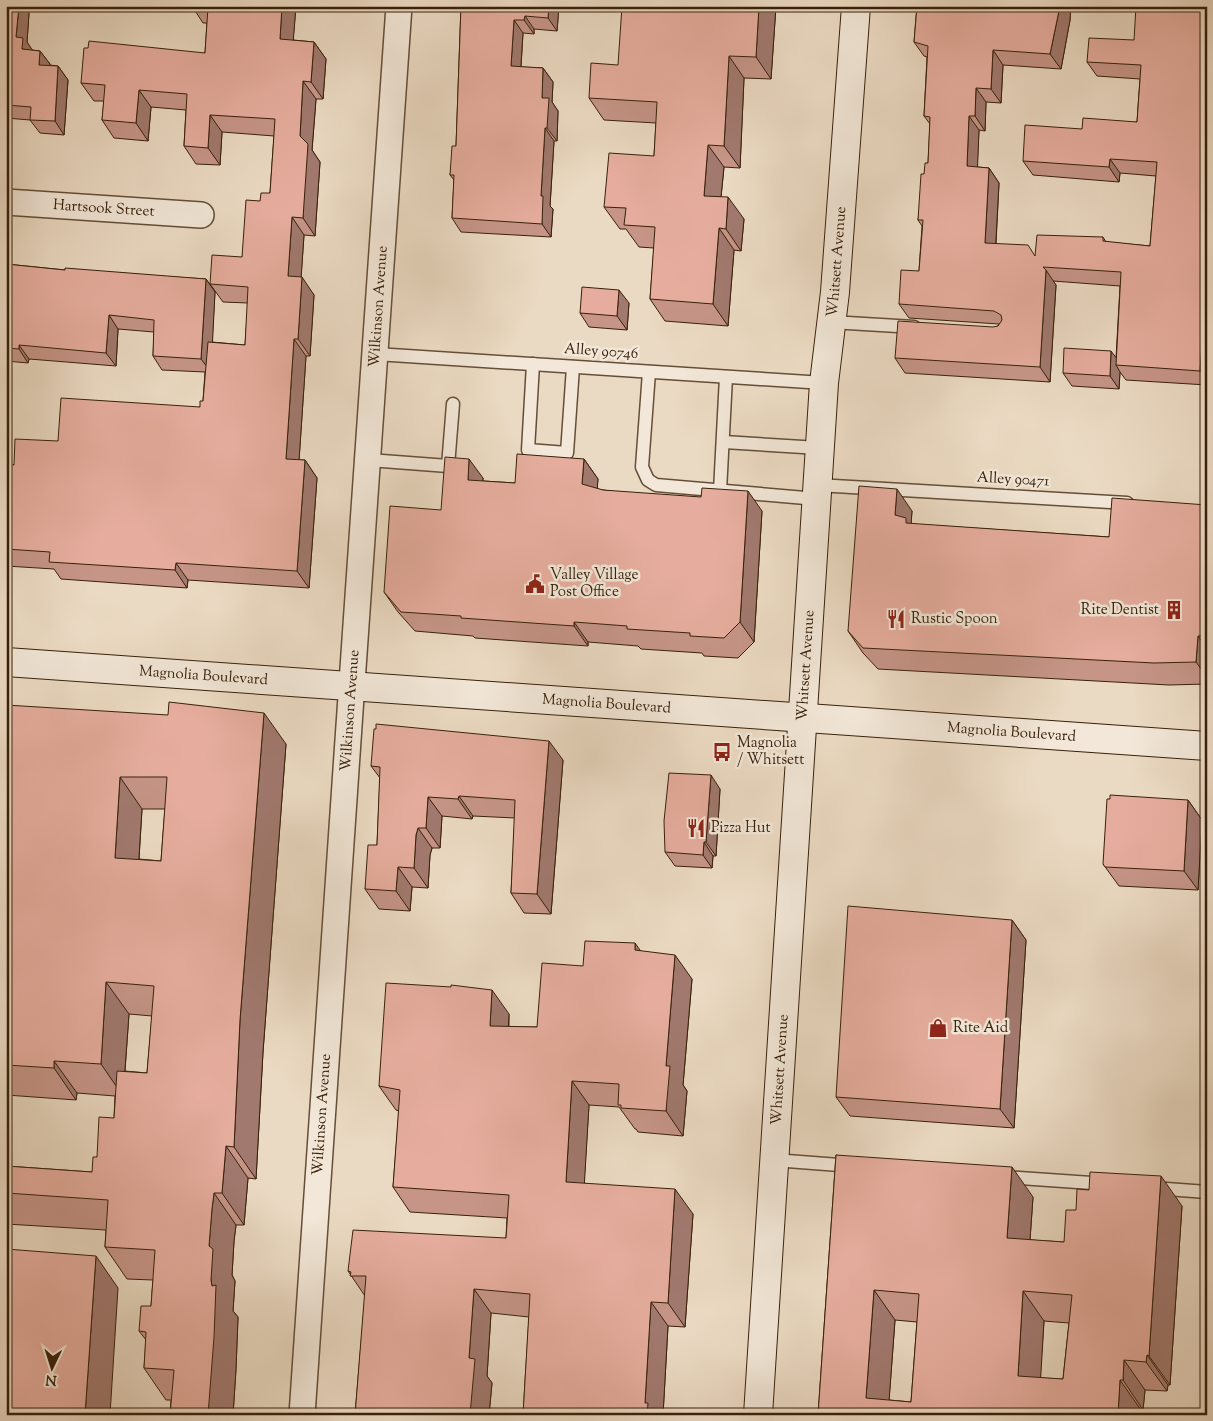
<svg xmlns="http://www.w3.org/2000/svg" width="1213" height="1421" font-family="'Sorts Mill Goudy',serif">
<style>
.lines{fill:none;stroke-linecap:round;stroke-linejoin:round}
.service-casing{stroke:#654e38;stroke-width:15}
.minor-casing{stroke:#654e38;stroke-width:28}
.secondary-casing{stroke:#38200a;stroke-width:30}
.service{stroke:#f2e7d8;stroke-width:12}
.minor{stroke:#f2e7d8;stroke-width:25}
.secondary{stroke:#f2e7d8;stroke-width:28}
.wall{fill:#c69588;stroke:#38200a;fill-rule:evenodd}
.shaded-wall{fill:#a1796f;stroke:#38200a}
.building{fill:#e6ad9e;stroke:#38200a;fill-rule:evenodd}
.labels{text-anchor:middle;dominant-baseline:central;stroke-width:5;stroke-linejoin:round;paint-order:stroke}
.street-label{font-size:15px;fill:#38200a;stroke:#f2e7d8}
.poi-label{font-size:15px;fill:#38200a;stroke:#f2e7d8;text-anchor:start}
</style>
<rect width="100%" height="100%" fill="#ebdac3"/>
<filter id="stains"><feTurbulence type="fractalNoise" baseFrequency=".004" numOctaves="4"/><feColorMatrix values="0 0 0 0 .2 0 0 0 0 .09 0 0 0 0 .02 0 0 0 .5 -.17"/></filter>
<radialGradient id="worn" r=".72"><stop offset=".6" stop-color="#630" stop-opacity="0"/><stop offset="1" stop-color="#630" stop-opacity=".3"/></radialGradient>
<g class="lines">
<g class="service-casing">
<g id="service">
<path d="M831,322l83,5"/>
<path d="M376,354l448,29"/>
<path d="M533,364l-5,86 39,3 6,-86"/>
<path d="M649,372l-7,95 6,13 8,5 161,14"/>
<path d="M724,442l95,6"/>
<path d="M369,460l79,6 5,-62"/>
<path d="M817,485l310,18"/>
<path d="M720,491l6,-114"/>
<path d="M774,1160l78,6"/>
<path d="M1004,1177l102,7"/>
<path d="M1153,1188l54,4"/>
</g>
</g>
<g class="minor-casing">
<g id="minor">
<path id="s1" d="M6,202l195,13"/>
<path id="s2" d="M302,1415c30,-470 66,-939 97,-1409"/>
</g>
</g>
<g class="secondary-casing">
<g id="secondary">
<path id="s3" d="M6,662l1201,84"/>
<path id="s4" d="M758,1415l66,-1032 11,-91 21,-286"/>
</g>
</g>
<use href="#service" class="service"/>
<use href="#minor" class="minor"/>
<use href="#secondary" class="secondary"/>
</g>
<g class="wall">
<path d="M6,6h19l4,7 -2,29 5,8 8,1 10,13v1l8,1 10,14 -4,55 -24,-2 -10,-13 -24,-2z"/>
<path d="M192,6h104l-3,34 21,2 12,17 -3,40h-7l-4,51 8,12 -5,74 -11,-1 -3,42 13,18 -4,61h-4l-7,104h6l12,18 -8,110 -121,-8 -1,8 -126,-9 -7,-10 -48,-3v-102l8,1 44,-24 142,-34 3,-6 2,-29 -43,-2 -9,-14 1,-24 -36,-3 -2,37 -87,-7 -1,4 -22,-2v-97l59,6 141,9 9,13 -3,50 33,3 3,-42 -25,-1 -13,-18 32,-27 18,-56 10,-8 4,-57 -52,-4 -2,33 -24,-1 -12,-18 2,-36 -35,-3 -3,34 -34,-3 -12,-18 2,-19h-10l-13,-18 124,-30 2,-30h-4z"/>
<path d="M461,6h98l-2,25 -23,-2v5l-11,-1 -2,34 22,1 10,14 -1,20 6,9 -1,30h-3l-4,65 3,3 -2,28 -90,-5 -9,-14 2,-38 -4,-5 6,-29z"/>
<path d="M776,6l-5,73 -27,-1 -4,90 -16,-1 -3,30 23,22 -3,32 -7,-1 -6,76 -63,-5 -15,-22 4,-51 -15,-1 -13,-18h-6l-16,-22 50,-51 2,-33 -52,-3 -15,-22z"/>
<path d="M917,6h154l-1,14 -9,49 -58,-4 -2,38 -15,-1 -1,29 -6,-1 -2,37 12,1 10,15 -3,61 39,12 68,-19 3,5 44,4 6,-70 -36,-3 -1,9 -86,-7 -10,-14 59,-32 55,-7 3,-43 -43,-3 -10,-14 120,-56v379l-81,-5 -6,-8 -1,17 -47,-3 -9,-13 53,-15 4,-72 -67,-5 3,4 -6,97 -145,-9 -10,-15 103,-32 1,-2 -90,-6 -10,-14 20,-33 3,-45 -4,-6 6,-46 4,-11 2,-39 -6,-8 3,-59 -3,-1 -10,-14z"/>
<path d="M629,303l-2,27 -38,-3 -9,-14z"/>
<path d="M584,459l14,20 -1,10 6,1 159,21 -8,131 -16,16 -34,-2 -2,-3 -61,-4 -3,-3 -50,-4v4l-113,-8 -2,-2 -58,-5 -17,-19 -14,-20 57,-82 42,-32v3l32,2z"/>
<path d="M1207,505v179l-38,1 -291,-16 -15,-16 -15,-22 64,-120 -1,13 198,13z"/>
<path d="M6,705l280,39 -23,308 -7,127 -8,-1 -4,47h-8l-2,16 -2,34 3,6 -2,30 5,6 -2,52 -3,46h-63l1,-15h-5l-22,-32 2,-28 -7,-9 12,-25 2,-26 -26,-1 -22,-32 1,-17 -100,-6v-58l86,6 5,-15 17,-39 1,-22 -38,-3 -1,7 -70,-5zM142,809h23l-4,52 -22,-2zM129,1014l23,2 -5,57 -22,-2z"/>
<path d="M563,760l-12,154 -27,-1 -13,-20 4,-75 -42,-2 -1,3 -30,-3 -2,32h-8l-2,7 -2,33 -16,-1 -2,24 -31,-2 -14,-20 12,-44 3,-67 -9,-12z"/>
<path d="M720,789l-4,67h-3l-1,12 -37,-2 -10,-14z"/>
<path d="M1188,800l14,20 -4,70 -79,-4 -16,-22z"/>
<path d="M1012,920l14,20 -12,188 -164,-12 -14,-19z"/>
<path d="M641,951l51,28 -9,106 4,6 -4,45 -45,-4 -2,-3h-1l-16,-22 -30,-2 -5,78 109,31 -8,113 -17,-1 -5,89h-140l6,-98 -38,-4 -4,63 5,7 -3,32h-134l10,-119 -17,-25 158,-33 1,-20 -97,-6 -17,-25 6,-76 -3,-1 -17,-24 130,-72v13h28l46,-61z"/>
<path d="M836,1155l197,42 -3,43 34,2 12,-32 106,-4 -12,179h-2l-1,6 -22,-1 -2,20 -325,5zM895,1320l22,2 -6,80 -22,-2zM1044,1321l25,2 -6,56 -23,-1z"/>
</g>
<g class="shaded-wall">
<path d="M19,6h6l4,7 -2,29 6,9 -11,-2 -6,-12z"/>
<path d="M282,6h14l-4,51 -12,-18z"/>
<path d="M549,6h10l-2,25 -9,-13z"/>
<path d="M759,6h17l-5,73 -15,-22z"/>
<path d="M1060,6h11l-1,14 -9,49 -11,-15z"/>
<path d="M525,16l9,13v5l-10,-14z"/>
<path d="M514,20l9,13 -3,47 -9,-14z"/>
<path d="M314,42l12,17 -3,40 -12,-17z"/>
<path d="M993,50l10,15 -2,38 -10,-14z"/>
<path d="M40,51l10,13 -2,14 -9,-13z"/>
<path d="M729,56l15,22 -4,90 -16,-22z"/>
<path d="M58,66l10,14 -4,55 -9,-14z"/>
<path d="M543,68l10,14 -1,20 6,9 -1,30 -10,-13 -5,-30z"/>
<path d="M303,81l13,18 -4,51 8,12 -5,74 -12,-18 -3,-82z"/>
<path d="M976,88l10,14 -1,29 -10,-15z"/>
<path d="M139,90l12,17 -3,34 -12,-18z"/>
<path d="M210,115l12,17 -2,33 -12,-17z"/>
<path d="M969,116l10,14 -2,51 -10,-15z"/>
<path d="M545,128l9,13 -4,65 3,3 -2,28 -9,-13 -1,-28z"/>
<path d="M708,145l16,22 -5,50 -15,-21z"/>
<path d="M1110,159l10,14 -1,9 -10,-15z"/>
<path d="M989,168l10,15 -4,74 -10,-14z"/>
<path d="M728,197l16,22 -3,32 -15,-22z"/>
<path d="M292,217l12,18 -4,59 -12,-18z"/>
<path d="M719,228l15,22 -6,76 -15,-22z"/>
<path d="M1046,270l10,15 -6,97 -10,-15z"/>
<path d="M302,277l12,18 -4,61 -12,-17z"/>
<path d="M206,279l9,13 -4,80 -10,-13z"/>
<path d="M1207,282v20l-2,-3z"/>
<path d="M619,290l10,13 -2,27 -10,-14z"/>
<path d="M109,315l9,14 -2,37 -10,-13z"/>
<path d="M1207,318v28l-2,-2z"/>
<path d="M294,339l12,17 -8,120 -12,-17z"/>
<path d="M1202,343l5,7v30l-7,-9z"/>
<path d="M19,345l10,14 -1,4 -9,-14z"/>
<path d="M1111,351l10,13 -5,1 4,7 -1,17 -9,-13z"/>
<path d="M469,459l14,19 -2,21 -13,-19z"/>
<path d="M584,459l14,20 -2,25 -14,-20z"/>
<path d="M305,460l12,18 -8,110 -12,-17z"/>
<path d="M897,489l15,22 -1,14 10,15 -26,-25z"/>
<path d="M748,491l14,20 -8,131 -14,-20z"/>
<path d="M176,563l12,17 -1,8 -12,-18z"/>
<path d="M574,622l14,20v4l-14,-20z"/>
<path d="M1198,636l9,12v29l-11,-15z"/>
<path d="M264,713l22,31 -23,308 -7,127 -22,-32 6,-127z"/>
<path d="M549,741l14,19 -12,154 -14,-20z"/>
<path d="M711,775l9,14 -4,67 -10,-14z"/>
<path d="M120,777l22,32 -5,80 -22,-31z"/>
<path d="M459,796l14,20 -1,3 -14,-20z"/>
<path d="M428,797l14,19 -2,32 -14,-20z"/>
<path d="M1188,800l14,20 -4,70 -14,-19z"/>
<path d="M418,828l14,20 -2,7 -2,33 -14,-20 2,-33z"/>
<path d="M704,842l9,14 -1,12 -9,-13z"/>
<path d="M398,867l14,20 -2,24 -14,-20z"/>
<path d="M1012,920l14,20 -12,188 -14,-19z"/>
<path d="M635,943l17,24 -17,-17z"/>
<path d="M675,955l17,24 -9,106 4,6 -4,45 -17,-25v-45z"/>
<path d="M106,982l23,32 -6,82 -22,-32z"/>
<path d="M492,990l17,24 -2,37 -17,-25z"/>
<path d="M54,1061l23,32 -1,7 -22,-32z"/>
<path d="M572,1081l17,24 -6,102 -17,-25z"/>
<path d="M226,1146l22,32 -4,47 -22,-32z"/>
<path d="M1012,1167l21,30 -5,71 -21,-30z"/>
<path d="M1161,1176l21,30 -12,179 -21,-29z"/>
<path d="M675,1189l18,25 -8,113 -17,-24z"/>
<path d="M214,1193l22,32 -2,16 -2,34 3,6 -2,30 5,6 -2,52 -3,46h-25l4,-129 -1,-6 -2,-34 3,-37z"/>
<path d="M96,1256l22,32 -8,127h-25z"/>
<path d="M474,1289l17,24 -4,63 5,7 -3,32h-19l-1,-57z"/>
<path d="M874,1290l21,30 -7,95 -22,-17z"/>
<path d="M1023,1291l21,30 -5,85 -21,-30z"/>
<path d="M651,1302l17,24 -5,89h-16l-2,-12z"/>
<path d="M1147,1355l21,30 -1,6 -21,-29z"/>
<path d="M1124,1360l21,30 -2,20 -20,-30z"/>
<path d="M1120,1380l21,30v5h-23z"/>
</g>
<g class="building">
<path d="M6,6h13l-3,31 7,1 -1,11 18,2 -1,14 19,1 -3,55 -25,-1 1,-13 -25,-2z"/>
<path d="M201,6h81l-2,33 34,3 -3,40 -8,-1 -3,55 8,8 -5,74 -11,-1 -4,59 14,1 -4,62h-4l-8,120 19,1 -8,111 -121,-8 -1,7 -126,-8 1,-10 -44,-3v-85l8,1 1,-26 43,2 3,-43 139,9v-6h3l5,-59 37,3 3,-58 -38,-3 2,-29 30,2 4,-57 14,1 1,-8h9l5,-74 -65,-4 -2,33 -24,-2 3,-52 -48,-4 -3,33 -34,-3 3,-35 -24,-2 3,-35h4l1,-7 116,12 3,-46z"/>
<path d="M461,6h88l-1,12 -23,-2 -1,4h-10l-3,46 32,2 -1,30h7l-2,30h-2l-4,68h2l-1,28 -90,-6 2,-43h-4l2,-29h4z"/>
<path d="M622,6h137l-3,51 -27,-1 -5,90 -16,-1 -4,51 24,1 -2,32 -7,-1 -6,76 -63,-5 5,-72 -31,-2 2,-17 -22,-1 5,-54 45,3 3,-54 -68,-4 2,-35 27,2z"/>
<path d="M917,6h143l-10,48 -57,-4 -2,39 -15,-1 -1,28h-6l-2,50 22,2 -4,75 43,2 7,11 2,-21 66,2v4l47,5 7,-84 -47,-3 -1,8 -86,-6 2,-36 57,4 1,-11 54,4 4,-57 -54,-3 2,-24 45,2 2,-34h71v276l-2,17h2v19l-2,26 -3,-1 -2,28 -84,-6 5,-93 -78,-5 3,3 -6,97 -145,-9 3,-37 95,6 5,-1 4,-6 -1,-5 -7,-4 -95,-7 2,-34 18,1 4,-51h-5l3,-46h3l1,-11h3l2,-46 -6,-1 4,-70 -14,-4z"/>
<path d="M6,264l59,6v-2l141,11 -5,80 -48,-3 1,-36 -45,-5 -3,38 -87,-8v4l-13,-1z"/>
<path d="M582,287l37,3 -2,26 -37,-3z"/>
<path d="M1064,348l47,3 -1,25 -47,-3z"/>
<path d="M517,454l67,5 -2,25 21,6 98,7 1,-9 46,3 -8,131 -16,16 -34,-2v-3l-63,-4v-3l-53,-4v4l-113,-8v-2l-60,-4 -17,-20 6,-86 51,4 4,-53 24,2 -1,21 47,3z"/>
<path d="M859,486l38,3 -2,26 11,3v5l203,14 3,-39 95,7v131h-9l-2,26 -42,1 -291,-15 -15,-17z"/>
<path d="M169,702l95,11 -24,307 -6,127 -8,-1 -4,47h-8l-2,16 -3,37 4,3 -2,31 1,6 4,-1 -2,52 -6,78h-38l4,-45 -30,-2 2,-36 -7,-1 2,-25h10l4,-56 -50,-3 3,-47 -102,-7v-27l86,6 1,-15h4l2,-40 15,1 3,-47 30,2 7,-87 -48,-4 -5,82 -47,-3v7l-48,-3v-360l162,10zM120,777h47l-6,84 -46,-3z"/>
<path d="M376,724l173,17 -12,153 -26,-1 4,-93 -56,-4 -1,3 -30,-2 -2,31h-8l-2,7 -2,33 -16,-1 -2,24 -31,-2 3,-44h9l3,-78 -9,-1 3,-37h2z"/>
<path d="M669,773l42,2 -5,67h-2l-1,13 -38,-3 -1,-31z"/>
<path d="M1110,795l78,5 -4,71 -79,-4 -2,-3 4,-65h3z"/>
<path d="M848,906l164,14 -12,189 -164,-12z"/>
<path d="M585,941l50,2v7l40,5 -9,111h4l-4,45 -45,-3v-3h-3l1,-21 -47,-3 -6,101 109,7 -7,114 -17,-1 -6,101h3l-1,12h-124l7,-121 -56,-5 -5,69 6,1 -5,56h-115l11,-139h-16l1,-4 -3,-1 5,-41 153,8 3,-43 -116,-8 7,-97 -21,-4 7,-103 65,4v-2l41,5 -2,36 47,1 5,-64 41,3z"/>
<path d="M836,1155l176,12 -5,71 57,4 2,-32h10l1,-21 12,1 1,-18 71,4 -12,180 -2,-1 -1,7 -22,-2 -1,20h-3l-2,35h-300zM874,1290l45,4 -8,108 -45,-4zM1023,1291l49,4 -9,84 -45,-3z"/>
<path d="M6,1249l90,7 -11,159h-79z"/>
</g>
<defs>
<g id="civic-bare" transform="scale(1.5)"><path d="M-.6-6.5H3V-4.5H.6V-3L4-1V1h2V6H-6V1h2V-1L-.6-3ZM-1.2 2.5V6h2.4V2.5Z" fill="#8f2418" stroke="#f2e7d8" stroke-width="2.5" paint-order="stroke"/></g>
<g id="building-bare" transform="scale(1.5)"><path d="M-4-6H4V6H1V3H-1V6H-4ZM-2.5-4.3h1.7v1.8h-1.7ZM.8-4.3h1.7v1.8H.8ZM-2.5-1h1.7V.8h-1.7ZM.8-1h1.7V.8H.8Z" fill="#8f2418" stroke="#f2e7d8" stroke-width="2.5" paint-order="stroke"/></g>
<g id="restaurant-bare" transform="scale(1.5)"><path d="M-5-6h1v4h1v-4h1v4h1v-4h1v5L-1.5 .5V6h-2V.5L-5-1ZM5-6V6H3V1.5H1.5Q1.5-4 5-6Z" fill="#8f2418" stroke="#f2e7d8" stroke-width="2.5" paint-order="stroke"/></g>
<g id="bus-bare" transform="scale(1.5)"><path d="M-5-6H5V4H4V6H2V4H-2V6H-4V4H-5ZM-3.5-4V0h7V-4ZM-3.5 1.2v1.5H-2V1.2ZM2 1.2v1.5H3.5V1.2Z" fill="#8f2418" stroke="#f2e7d8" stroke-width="2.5" paint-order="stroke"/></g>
<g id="shop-bare" transform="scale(1.5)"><path d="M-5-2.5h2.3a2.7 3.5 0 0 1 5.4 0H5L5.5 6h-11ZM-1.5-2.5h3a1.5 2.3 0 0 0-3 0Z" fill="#8f2418" stroke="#f2e7d8" stroke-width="2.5" paint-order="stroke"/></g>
</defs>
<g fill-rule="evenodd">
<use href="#civic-bare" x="535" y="584"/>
<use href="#building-bare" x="1174" y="610"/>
<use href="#restaurant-bare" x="896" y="619"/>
<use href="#bus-bare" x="722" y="752"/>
<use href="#restaurant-bare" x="696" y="828"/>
<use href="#shop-bare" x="938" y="1028"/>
</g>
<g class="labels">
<g class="street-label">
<text stroke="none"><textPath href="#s1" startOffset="98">Hartsook Street</textPath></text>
<text stroke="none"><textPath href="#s4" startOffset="1156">Whitsett Avenue</textPath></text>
<text stroke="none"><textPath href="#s2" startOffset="1111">Wilkinson Avenue</textPath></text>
<text transform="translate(601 352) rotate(4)">Alley 90746</text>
<text transform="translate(1013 480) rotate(3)">Alley 90471</text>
<text stroke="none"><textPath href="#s4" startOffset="751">Whitsett Avenue</textPath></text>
<text stroke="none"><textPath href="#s3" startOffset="198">Magnolia Boulevard</textPath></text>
<text stroke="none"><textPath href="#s3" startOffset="602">Magnolia Boulevard</textPath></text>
<text stroke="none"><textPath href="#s2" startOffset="706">Wilkinson Avenue</textPath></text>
<text stroke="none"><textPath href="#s3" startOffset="1008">Magnolia Boulevard</textPath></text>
<text stroke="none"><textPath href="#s4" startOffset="346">Whitsett Avenue</textPath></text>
<text stroke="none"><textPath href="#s2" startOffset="301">Wilkinson Avenue</textPath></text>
</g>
<g class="poi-label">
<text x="550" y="575">Valley Village<tspan x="550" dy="17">Post Office</tspan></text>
<text x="1159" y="610" text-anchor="end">Rite Dentist</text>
<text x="911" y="619">Rustic Spoon</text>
<text x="737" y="743">Magnolia<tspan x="737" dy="17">/ Whitsett</tspan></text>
<text x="711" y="828">Pizza Hut</text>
<text x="953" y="1028">Rite Aid</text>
</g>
</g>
<rect width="1213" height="1421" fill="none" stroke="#ebdac3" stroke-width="25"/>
<rect x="8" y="8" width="1198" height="1406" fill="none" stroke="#38200a" stroke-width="2.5"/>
<rect x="12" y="12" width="1188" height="1396" fill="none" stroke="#38200a"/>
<g transform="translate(52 1368) rotate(184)" stroke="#f2e7d8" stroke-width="4" paint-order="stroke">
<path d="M0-4L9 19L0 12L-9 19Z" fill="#38200a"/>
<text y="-8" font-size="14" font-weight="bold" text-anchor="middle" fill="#38200a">N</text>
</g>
<rect width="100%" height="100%" filter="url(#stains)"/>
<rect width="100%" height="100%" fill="url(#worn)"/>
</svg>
